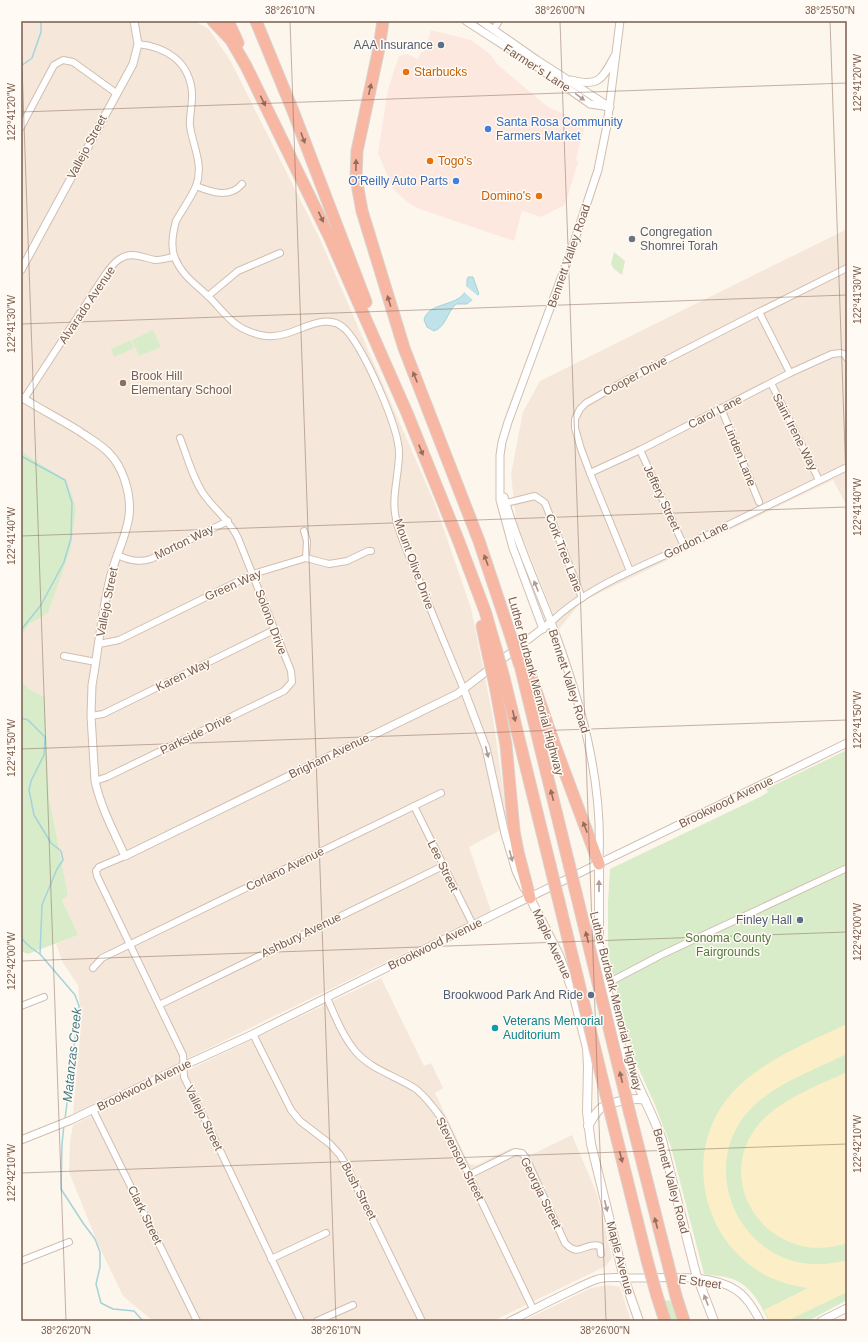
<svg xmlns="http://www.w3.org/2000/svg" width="868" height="1342" font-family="Helvetica,sans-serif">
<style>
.residential{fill:#f5e8da}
.commercial{fill:#fde8e0}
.green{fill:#d8ecc9}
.sand{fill:#fcefc7}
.water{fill:#bfe3e8;stroke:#a5d3da}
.pier{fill:#fdf6ec}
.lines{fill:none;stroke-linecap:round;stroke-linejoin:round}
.stream{stroke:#a5d3da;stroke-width:1.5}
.minor-casing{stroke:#d1beb0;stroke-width:8}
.tertiary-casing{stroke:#d1beb0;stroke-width:9}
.secondary-casing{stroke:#d6c0b0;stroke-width:10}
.motorway-casing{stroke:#dad1cd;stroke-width:13}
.minor{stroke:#fff;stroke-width:6}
.tertiary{stroke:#fff;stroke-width:7}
.secondary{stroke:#fff;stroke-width:8}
.motorway{stroke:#f7b7a3;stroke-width:11}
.motorway-bridge-casing{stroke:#dad1cd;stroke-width:13;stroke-linecap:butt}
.motorway-bridge{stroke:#f7b7a3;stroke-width:11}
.oneway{fill:#936e5e}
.oneway2{fill:#af9d94}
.ticks{fill:none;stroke:#7a5c4d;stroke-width:1;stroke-opacity:0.45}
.service-dot{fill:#5c6f8a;stroke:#fffaf3;stroke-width:1.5}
.food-dot{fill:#e8710a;stroke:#fffaf3;stroke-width:1.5}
.shop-dot{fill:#3f7fe0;stroke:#fffaf3;stroke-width:1.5}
.worship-dot{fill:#6b7280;stroke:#fffaf3;stroke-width:1.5}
.education-dot{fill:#8d6e63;stroke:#fffaf3;stroke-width:1.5}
.culture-dot{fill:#0f9aa8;stroke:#fffaf3;stroke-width:1.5}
.labels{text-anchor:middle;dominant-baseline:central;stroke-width:3;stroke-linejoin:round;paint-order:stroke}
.service-label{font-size:12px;fill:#4e5e75;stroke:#fffaf3;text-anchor:end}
.street-label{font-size:12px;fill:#7a5c4d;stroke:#fffaf3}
.food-label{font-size:12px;fill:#c56008;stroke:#fffaf3;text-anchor:start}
.shop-label{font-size:12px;fill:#366cbe;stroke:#fffaf3;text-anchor:start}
.worship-label{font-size:12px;fill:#5b616d;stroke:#fffaf3;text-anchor:start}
.education-label{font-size:12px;fill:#785e54;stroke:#fffaf3;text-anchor:start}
.park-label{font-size:12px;fill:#537a41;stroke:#fffaf3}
.culture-label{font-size:12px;fill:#0d838f;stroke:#fffaf3;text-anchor:start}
.water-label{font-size:13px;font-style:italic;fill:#437c86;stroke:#fffaf3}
.neatline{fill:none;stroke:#7a5c4d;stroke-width:1.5}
.ticks-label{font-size:10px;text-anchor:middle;fill:#7a5c4d}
</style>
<rect width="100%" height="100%" fill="#fdf6ec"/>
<g class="residential">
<path d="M24,21h170l14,7 22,32 89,177 116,267 36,104 22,110 15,108 -39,21 22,64 -418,203 8,-89 -3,-40 -15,-22 -7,-19 21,-9 -15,-36 6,-4 -19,-98 -4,-100 -16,-8 -8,-8v-45l8,-12 19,-12 19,-131 -46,-30v-418z"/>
<path d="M847,229v277l-14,-26 -252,122 -22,27 -43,-108 -5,-47 12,-62 17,-31z"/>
<path d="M381,978l43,88 7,-3 12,25 -8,5 34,71 7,1 35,-17 10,1 10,6 41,-20 25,59 15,64 -6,8 -113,55h-340l-30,-25 -25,-52 -29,-72 1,-30 3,-17z"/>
<path d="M608,1285l12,2 11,34h-108l68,-33z"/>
</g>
<path class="commercial" d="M431,30l40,10 19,14 8,11 50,42 18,8 18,13 -8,32 2,2 -13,43 -24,12 -19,-6 -8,30 -97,-33 -10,-6 -14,-13 -15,-36 10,-64 11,-33 8,-2 11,5 3,-7h3z"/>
<g class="green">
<path d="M614,252l11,9 -3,14 -8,-6 -3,-5z"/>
<path d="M153,330l8,17 -22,9 -7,-16z"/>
<path d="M131,340l3,8 -20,9 -3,-8z"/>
<path d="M21,451l46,30 9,27 -5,39 -23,66 -19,11 -8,12z"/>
<path d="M21,681l8,8 16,8 4,100 19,98 -6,5 16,35 -50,19 -7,-3z"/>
<path d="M847,750v550l-39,21h-39c-9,-16 -16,-33 -34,-41 -8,-4 -21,-4 -31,-6l-33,-127 -16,-42 -22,-49 -25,-100v-54l2,-33 150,-72 8,-5 -2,-3z"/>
<path d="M663,1300l10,1 6,20h-10z"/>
</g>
<g class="sand">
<path d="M847,1024v30c-35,17 -82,33 -105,65 -40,57 -1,140 69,145 12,1 24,-1 36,-4v32l-60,29h-17l-6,-11 44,-22c-18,-3 -35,-7 -51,-18 -59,-38 -73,-125 -24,-178 30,-32 74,-49 114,-68z"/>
<path d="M847,1072v171c-71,25 -135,-52 -92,-114 20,-28 62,-43 92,-57z"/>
</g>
<path class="water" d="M468,277h5l6,17 -12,10h-11c-9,8 -10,23 -22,27l-7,-4 -3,-7c4,-18 32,-13 41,-28 3,-5 1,-10 3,-15z"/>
<path class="pier" d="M466,286l12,10 -4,5 -10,-9z"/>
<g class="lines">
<g class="stream">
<path d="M21,66l11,-8 9,-26v-11"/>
<path d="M21,456l44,24 7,23 -1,35 -7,24 -23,43 -20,25"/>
<path d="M21,718l7,2 17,17 -1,18 -13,26 -2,9 5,25 17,28 10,8 2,9 -6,9 -15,36 -2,49 35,41 4,11 -14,113"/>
<path d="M21,938l9,9 10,7"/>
<path d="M64,1125l-2,19 -1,45 22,34 12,16 5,13v15l-4,17 5,19 12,6 21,2 9,10"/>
</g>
<g class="minor-casing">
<g id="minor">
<path d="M494,29l5,-8"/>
<path d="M138,44c28,3 51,17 54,48 1,12 -3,23 -2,34 3,21 14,38 6,60 -5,12 -14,24 -20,35 -3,11 -6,26 -1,37 7,18 22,27 35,40 9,9 17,20 27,27 7,5 15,8 23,10 8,2 18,1 25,-1 19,-5 43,-22 60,-5 18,18 54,98 54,124 0,22 -8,44 -3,66 4,18 13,36 20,53 15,40 32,79 48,118"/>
<path d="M21,127l33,-62 9,-5 10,2 43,31"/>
<path d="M196,186c15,6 34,13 46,-2"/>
<path d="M208,296l30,-25 42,-18"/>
<path d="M759,312l31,61"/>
<path d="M771,383l48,97"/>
<path d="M24,399l81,-124c9,-13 18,-23 34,-19 5,1 11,3 16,4 7,0 12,-2 19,-3"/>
<path d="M721,408l38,94"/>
<path d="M640,450l44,96"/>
<path d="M590,473l50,-23 150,-77 42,-19 9,-1 3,1 3,4"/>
<path d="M506,503l29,-7 10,7 37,95"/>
<path d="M304,531l3,10 -1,17"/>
<path d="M117,555c12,5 21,8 34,4l77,-38"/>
<path d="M630,571l-40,-98 -9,-24 -6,-21v-9l5,-10 6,-6 35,-20 138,-71 88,-44"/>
<path d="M551,622c38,-36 88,-54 134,-76 54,-26 108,-53 162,-79"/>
<path d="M99,644l20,-4 134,-66 53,-16 23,6 18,-3 21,-10h3"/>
<path d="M64,656l32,6"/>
<path d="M91,716l12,-2 171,-84"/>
<path d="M95,781l12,-4 177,-86 8,-9 -1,-11 -53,-133c-8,-17 -22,-27 -33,-42 -11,-14 -18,-40 -25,-58"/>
<path d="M414,806l59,119"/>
<path d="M125,856l-26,11 -3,4 1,5 86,179 1,22 34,69 83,175"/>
<path d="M93,968l9,-10 339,-165"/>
<path d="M606,984l55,-29 186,-87"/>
<path d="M327,998c8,18 16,39 29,54 16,18 40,24 60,37 11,9 18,19 26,30l91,190"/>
<path d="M159,1005l284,-139"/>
<path d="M21,1006l23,-9"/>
<path d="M253,1034l38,76 9,11 30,23 10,11 7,12 75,154"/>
<path d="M93,1110l104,211"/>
<path d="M469,1175l46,-23 7,1 4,5 39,85c15,16 19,-2 35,3l1,8"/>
<path d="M271,1259l55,-26"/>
<path d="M21,1261l48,-19"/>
<path d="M317,1321l36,-16"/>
</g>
</g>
<g class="tertiary-casing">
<g id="tertiary">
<path d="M466,21l70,45 54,38 20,3"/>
<path d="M481,21l56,39 71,46"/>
<path d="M571,80c27,7 31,0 43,-23"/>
<path d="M21,270l112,-206 5,-20 -4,-23"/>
<path d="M21,397c19,12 39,22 58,34 10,7 21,13 29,21 7,7 13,17 16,26 16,44 -7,65 -15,105 -8,34 -11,69 -17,102l-1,31 4,65c6,27 19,51 30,75l332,-162 94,-72"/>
<path d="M504,497c12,43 31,84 47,125 28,75 52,154 48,236"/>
<path d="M543,629l-30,-81 -13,-48v-45l2,-13 6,-20 62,-168 28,-84 9,-45 13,-104"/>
<path d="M464,690l22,58 19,86 11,37 8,17"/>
<path d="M21,1140l50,-20 112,-54 70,-32 240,-119 354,-172"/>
<path d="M510,1321c21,-10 41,-21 63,-31 8,-4 16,-8 25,-11 12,-3 26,-1 39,-1 30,0 73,-5 99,12 11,7 18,19 24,31"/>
<path d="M821,1321l26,-13"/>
</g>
</g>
<g class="secondary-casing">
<g id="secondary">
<path d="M599,864v80l3,24 20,82 32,70 8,20 34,134 18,47"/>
<path d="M530,898l29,57 13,34 15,59 1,18 -1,46 4,32 33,134 15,43"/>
<path d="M588,1126c4,-6 7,-13 13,-18 10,-6 33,-11 44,-8"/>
</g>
</g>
<g class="motorway-casing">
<g id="motorway">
<path d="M213,21l18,19 15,26 83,170 78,177 52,129 26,69 11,38"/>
<path d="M228,21l10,22"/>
<path d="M256,21l37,90 73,191"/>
<path d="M383,21l-4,27 -22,103 -1,27 6,33 42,137 75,193 32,96"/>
<path d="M482,626l6,28"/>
<path d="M526,662l29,84 44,118"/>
<path d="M521,669l47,191"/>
<path d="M504,678l46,187"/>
<path d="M495,685l11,60 8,86 4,21 12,46"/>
<path d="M630,1114l37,146"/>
<path d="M612,1119l35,141"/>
<path d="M657,1296l8,25"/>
<path d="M676,1296l8,25"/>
</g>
</g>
<use href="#minor" class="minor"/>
<use href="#tertiary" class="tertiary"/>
<use href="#secondary" class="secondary"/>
<use href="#motorway" class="motorway"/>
<g class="motorway-bridge-casing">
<g id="motorway-bridge">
<path d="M511,637l9,29"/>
<path d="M496,649l8,29"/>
<path d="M488,654l7,31"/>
<path d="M568,860l62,254"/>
<path d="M550,865l62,254"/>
<path d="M647,1260l10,36"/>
<path d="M667,1260l9,36"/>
</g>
</g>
<use href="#motorway-bridge" class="motorway-bridge"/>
</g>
<defs><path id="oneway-solid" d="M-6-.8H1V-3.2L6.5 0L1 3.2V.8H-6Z"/></defs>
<g class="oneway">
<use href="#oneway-solid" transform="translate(370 89) rotate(-77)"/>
<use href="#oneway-solid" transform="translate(263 101) rotate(64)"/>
<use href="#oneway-solid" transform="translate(303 138) rotate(70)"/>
<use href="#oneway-solid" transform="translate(356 165) rotate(-89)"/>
<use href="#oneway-solid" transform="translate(321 217) rotate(65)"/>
<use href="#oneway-solid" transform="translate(389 301) rotate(-107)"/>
<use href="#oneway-solid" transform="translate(415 377) rotate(-112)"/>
<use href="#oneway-solid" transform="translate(421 450) rotate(68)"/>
<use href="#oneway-solid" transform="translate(486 560) rotate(-110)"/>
<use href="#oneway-solid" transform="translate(514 716) rotate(76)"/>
<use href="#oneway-solid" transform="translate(552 795) rotate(-104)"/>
<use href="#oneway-solid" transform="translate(585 827) rotate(-111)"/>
<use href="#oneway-solid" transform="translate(587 937) rotate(-104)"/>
<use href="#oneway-solid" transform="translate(621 1077) rotate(-104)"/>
<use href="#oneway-solid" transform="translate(621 1157) rotate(76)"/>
<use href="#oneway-solid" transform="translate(656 1223) rotate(-105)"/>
</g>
<g class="oneway2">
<use href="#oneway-solid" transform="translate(580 97) rotate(36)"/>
<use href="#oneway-solid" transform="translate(536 586) rotate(-112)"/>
<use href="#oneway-solid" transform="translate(487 752) rotate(76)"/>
<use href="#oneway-solid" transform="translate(511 856) rotate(75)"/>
<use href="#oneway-solid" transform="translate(599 886) rotate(-90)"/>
<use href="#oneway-solid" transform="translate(606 1206) rotate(76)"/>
<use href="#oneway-solid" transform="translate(706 1300) rotate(-111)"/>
</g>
<path class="ticks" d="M290,21l46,1300M560,21l46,1300M830,21l17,487M21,38l45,1283M21,112l826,-29M21,324l826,-29M21,536l826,-29M21,749l826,-29M21,961l826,-29M21,1173l826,-29"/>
<g class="service-dot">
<circle cx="441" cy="45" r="4"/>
<circle cx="800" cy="920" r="4"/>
<circle cx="591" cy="995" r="4"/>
</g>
<g class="food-dot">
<circle cx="406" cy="72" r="4"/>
<circle cx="430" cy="161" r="4"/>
<circle cx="539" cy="196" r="4"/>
</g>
<g class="shop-dot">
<circle cx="488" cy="129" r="4"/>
<circle cx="456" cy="181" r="4"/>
</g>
<circle class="worship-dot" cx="632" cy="239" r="4"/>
<circle class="education-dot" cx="123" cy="383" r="4"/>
<circle class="culture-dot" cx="495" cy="1028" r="4"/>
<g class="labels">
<g class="service-label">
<text x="433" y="45">AAA Insurance</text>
<text x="792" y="920">Finley Hall</text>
<text x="583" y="995">Brookwood Park And Ride</text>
</g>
<g class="street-label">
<text transform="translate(537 68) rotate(33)">Farmer's Lane</text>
<text transform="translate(87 147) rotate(-62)">Vallejo Street</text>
<text transform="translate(569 256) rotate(-71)">Bennett Valley Road</text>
<text transform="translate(87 305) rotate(-56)">Alvarado Avenue</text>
<text transform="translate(635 376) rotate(-28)">Cooper Drive</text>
<text transform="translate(715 412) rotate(-27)">Carol Lane</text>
<text transform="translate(795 432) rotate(63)">Saint Irene Way</text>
<text transform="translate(740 455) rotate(68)">Linden Lane</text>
<text transform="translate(662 498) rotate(65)">Jeffery Street</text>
<text transform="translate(696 540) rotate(-26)">Gordon Lane</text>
<text transform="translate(184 542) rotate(-26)">Morton Way</text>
<text transform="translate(564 553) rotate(69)">Cork Tree Lane</text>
<text transform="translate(414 564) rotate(70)">Mount Olive Drive</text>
<text transform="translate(233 585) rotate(-24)">Green Way</text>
<text transform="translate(107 602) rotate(-79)">Vallejo Street</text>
<text transform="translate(271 622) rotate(69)">Solono Drive</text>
<text transform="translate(183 675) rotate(-26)">Karen Way</text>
<text transform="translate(569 681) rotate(72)">Bennett Valley Road</text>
<text transform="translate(536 686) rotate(75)">Luther Burbank Memorial Highway</text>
<text transform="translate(196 734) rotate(-26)">Parkside Drive</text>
<text transform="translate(329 756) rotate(-26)">Brigham Avenue</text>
<text transform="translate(726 802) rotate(-26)">Brookwood Avenue</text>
<text transform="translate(443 866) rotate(64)">Lee Street</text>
<text transform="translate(285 869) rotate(-26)">Corlano Avenue</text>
<text transform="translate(301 935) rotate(-26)">Ashbury Avenue</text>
<text transform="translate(435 944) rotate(-26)">Brookwood Avenue</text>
<text transform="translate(552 944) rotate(65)">Maple Avenue</text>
<text transform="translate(616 1001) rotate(76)">Luther Burbank Memorial Highway</text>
<text transform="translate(144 1085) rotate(-26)">Brookwood Avenue</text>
<text transform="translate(204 1118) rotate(64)">Vallejo Street</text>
<text transform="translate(460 1159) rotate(63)">Stevenson Street</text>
<text transform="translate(671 1181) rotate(75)">Bennett Valley Road</text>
<text transform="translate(359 1191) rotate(63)">Bush Street</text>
<text transform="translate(541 1193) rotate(64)">Georgia Street</text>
<text transform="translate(145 1215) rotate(64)">Clark Street</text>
<text transform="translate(620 1258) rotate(75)">Maple Avenue</text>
<text transform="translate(700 1282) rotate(8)">E Street</text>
</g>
<g class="food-label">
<text x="414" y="72">Starbucks</text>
<text x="438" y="161">Togo's</text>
<text x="531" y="196" text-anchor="end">Domino's</text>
</g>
<g class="shop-label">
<text x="496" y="122">Santa Rosa Community<tspan x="496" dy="14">Farmers Market</tspan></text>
<text x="448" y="181" text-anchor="end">O'Reilly Auto Parts</text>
</g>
<g class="worship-label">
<text x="640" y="232">Congregation<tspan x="640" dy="14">Shomrei Torah</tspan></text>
</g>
<g class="education-label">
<text x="131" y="376">Brook Hill<tspan x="131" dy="14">Elementary School</tspan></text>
</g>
<g class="park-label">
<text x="728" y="938">Sonoma County<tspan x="728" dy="14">Fairgrounds</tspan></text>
</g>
<g class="culture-label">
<text x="503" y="1021">Veterans Memorial<tspan x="503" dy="14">Auditorium</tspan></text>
</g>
<g class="water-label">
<text transform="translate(72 1055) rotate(-84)">Matanzas Creek</text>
</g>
</g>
<rect width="868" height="1342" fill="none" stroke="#fffaf3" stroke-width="44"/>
<rect x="22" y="22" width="824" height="1298" class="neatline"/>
<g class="ticks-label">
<text x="290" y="14">38°26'10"N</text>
<text x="560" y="14">38°26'00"N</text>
<text x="830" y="14">38°25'50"N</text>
<text transform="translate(857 83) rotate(-90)" y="4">122°41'20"W</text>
<text transform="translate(11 112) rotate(-90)" y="4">122°41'20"W</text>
<text transform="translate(857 295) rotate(-90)" y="4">122°41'30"W</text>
<text transform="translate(11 324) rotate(-90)" y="4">122°41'30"W</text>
<text transform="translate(857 507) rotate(-90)" y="4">122°41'40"W</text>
<text transform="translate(11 536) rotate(-90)" y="4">122°41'40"W</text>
<text transform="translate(857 720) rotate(-90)" y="4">122°41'50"W</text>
<text transform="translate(11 748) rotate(-90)" y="4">122°41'50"W</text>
<text transform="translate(857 932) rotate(-90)" y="4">122°42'00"W</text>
<text transform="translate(11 961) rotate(-90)" y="4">122°42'00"W</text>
<text transform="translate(857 1144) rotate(-90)" y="4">122°42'10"W</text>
<text transform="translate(11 1173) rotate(-90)" y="4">122°42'10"W</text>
<text x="66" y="1334">38°26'20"N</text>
<text x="336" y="1334">38°26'10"N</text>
<text x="605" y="1334">38°26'00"N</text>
</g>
</svg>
